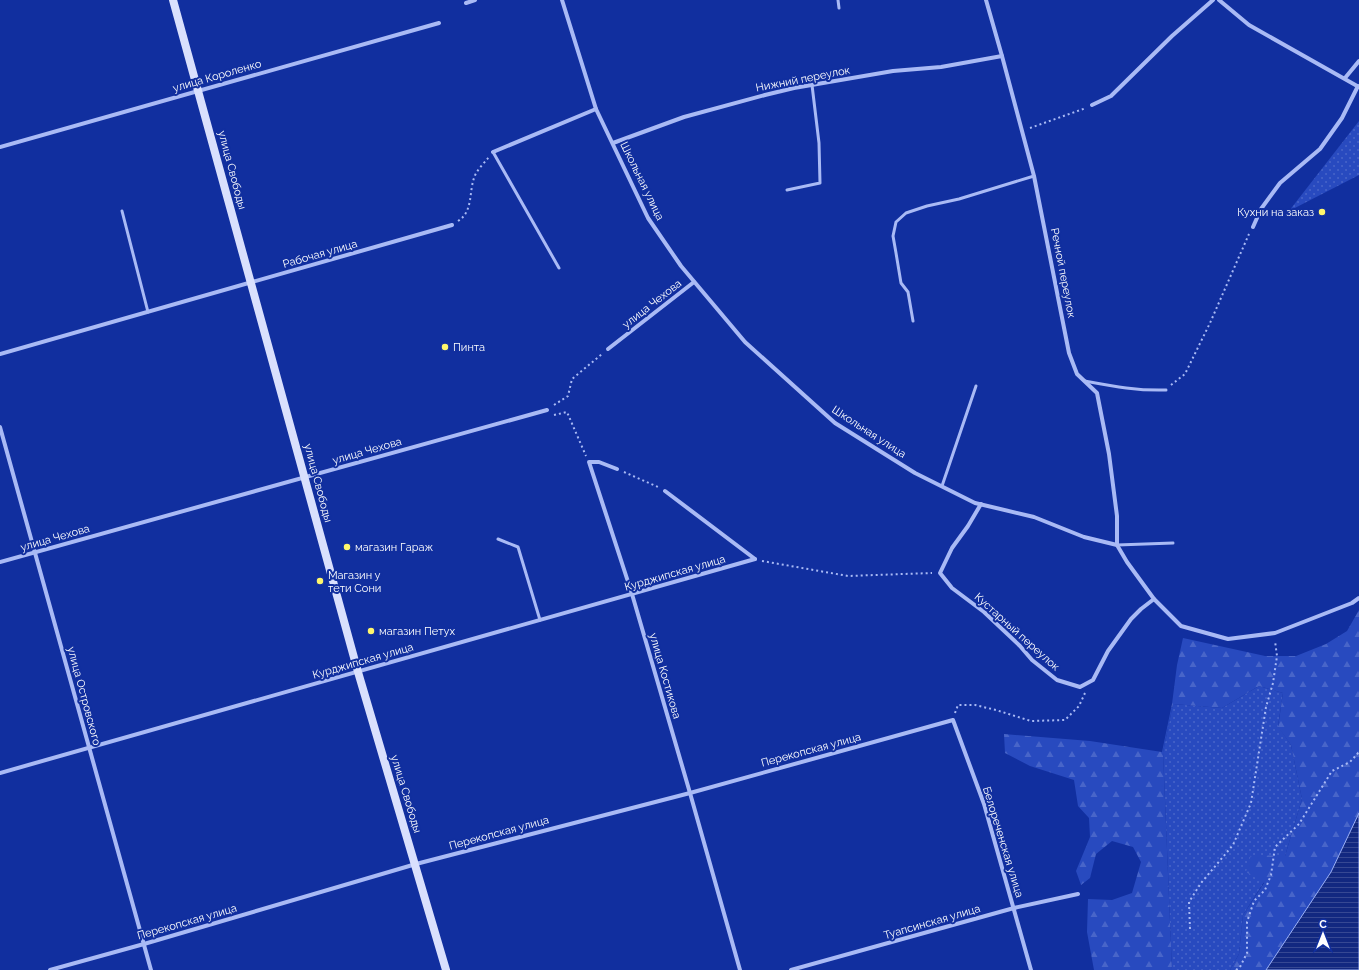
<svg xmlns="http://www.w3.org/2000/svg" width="1359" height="970" font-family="Raleway,sans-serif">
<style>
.grass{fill:url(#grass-dots)}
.forest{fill:url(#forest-firs)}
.water{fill:url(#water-rules);stroke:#9bb1f8}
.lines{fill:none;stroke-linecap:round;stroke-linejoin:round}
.path{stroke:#a9baf5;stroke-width:2;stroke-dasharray:2 3;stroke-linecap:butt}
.lane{stroke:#a9baf5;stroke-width:3}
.street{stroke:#a9baf5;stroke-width:4}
.secondary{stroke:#d9e0fd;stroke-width:8}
.poi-dot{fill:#fff66c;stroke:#112f9f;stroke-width:1.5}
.labels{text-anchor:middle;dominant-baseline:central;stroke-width:4;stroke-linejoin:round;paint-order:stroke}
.street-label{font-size:11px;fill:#fff;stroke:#112f9f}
.poi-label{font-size:11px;fill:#fff;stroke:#112f9f;text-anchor:start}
</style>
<defs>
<pattern id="grass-dots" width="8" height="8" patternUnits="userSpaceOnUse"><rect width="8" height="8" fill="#284abf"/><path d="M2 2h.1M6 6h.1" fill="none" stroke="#4865c9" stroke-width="1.8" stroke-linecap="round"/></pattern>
<pattern id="forest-firs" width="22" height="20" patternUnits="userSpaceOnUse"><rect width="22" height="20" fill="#284abf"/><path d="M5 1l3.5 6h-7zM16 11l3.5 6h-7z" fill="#4865c9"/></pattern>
<pattern id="water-rules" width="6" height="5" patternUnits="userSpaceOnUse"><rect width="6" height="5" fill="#122880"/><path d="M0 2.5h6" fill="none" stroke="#364893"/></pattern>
</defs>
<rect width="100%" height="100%" fill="#112f9f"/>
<g class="grass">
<path d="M1359,121v54l-70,36z"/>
<path d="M1259,686l24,7 -5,33 13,19 11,54 -17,57 -21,26 -21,33 -4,39 -9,16h-58l-9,-218 10,-48 49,4z"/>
</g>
<path class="forest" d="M1359,610v203l-28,59 -65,98h-36l9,-16 4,-39 21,-32 -18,-11 5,-17 34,1 17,-57 -11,-54 -13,-18 5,-34 -24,-7 -37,22 -49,-4 -10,48 9,218h-78l-7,-38 1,-33 24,1 20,-7 9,-31 -8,-15 -21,-6 -16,13 -6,24 -9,7 -5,-14 14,-34 -1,-19 -11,-12 -4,-26 -44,-14 -25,-13 -1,-19 86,7 72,11 10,-48 5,-39 6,-27 82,18h31l30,-12 21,-13z"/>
<path class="water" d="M1359,813v157h-93l65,-98z"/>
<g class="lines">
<g class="path">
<path d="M1030,128l56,-20"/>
<path d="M458,221c15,-9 11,-29 16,-43 2,-7 10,-15 15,-21"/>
<path d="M1171,385l14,-11 25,-51 39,-89"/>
<path d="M554,405l14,-9 4,-17 30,-25"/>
<path d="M554,415l13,-3 19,44"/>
<path d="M624,472l34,15"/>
<path d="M762,561l86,15 84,-3"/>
<path d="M955,713l3,-8h17l21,5 35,11 34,-1 14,-14 6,-13"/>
<path d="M1190,929l-1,-27 12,-19 32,-38 18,-42 15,-96 7,-24 4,-27 -2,-15"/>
<path d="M1236,970l4,-3 7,-14v-31l7,-21 11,-11 6,-15 4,-28 24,-23 33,-53 18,-9 9,-10"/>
</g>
<g class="lane">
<path d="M838,0l1,8"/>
<path d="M493,152l66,116"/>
<path d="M787,190l33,-7 -1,-40 -7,-58"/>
<path d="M122,211l26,101"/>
<path d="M913,321l-5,-29 -7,-9 -5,-30 -3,-17 3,-14 10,-9 21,-7 32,-7 75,-23"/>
<path d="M1085,381c27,5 53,10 81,9"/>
<path d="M942,486l34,-100"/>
<path d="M498,539l20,8 22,73"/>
<path d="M1117,545l56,-2"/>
</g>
<g class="street">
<path d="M562,0l34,109 52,109 33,48 64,76 90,81 80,50 60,30 59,14 50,20 33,8 10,17 27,37 27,27 47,13 47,-6 77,-30 7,-5"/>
<path d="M986,0l16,56 32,120 35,177 8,21 20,19 12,61 8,62v29"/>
<path d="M1219,0l30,25 110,62"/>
<path d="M466,3l9,-3"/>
<path d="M1345,78l14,-17"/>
<path d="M1092,105l19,-9 61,-60 41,-36"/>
<path d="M613,143l71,-26 81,-22 29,-7 99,-17 48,-4 61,-11"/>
<path d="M0,147l439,-124"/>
<path d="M493,152l103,-43"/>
<path d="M1253,227l8,-18 19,-26 40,-34 22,-31 16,-32"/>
<path d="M608,349l86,-67"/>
<path d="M0,354l452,-129"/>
<path d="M0,427l151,543"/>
<path d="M617,469l-18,-7h-10l43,132 58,199 50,177"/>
<path d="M665,491l90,68"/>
<path d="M981,504l-13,22 -16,22 -12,25 12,15 32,24 36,34 12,14 25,20 23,7 13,-7 15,-29 23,-32 10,-10 13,-10"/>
<path d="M0,562l547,-152"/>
<path d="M0,773l755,-214"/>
<path d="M50,970l94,-26 272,-80 274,-71 263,-73 31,84 47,166"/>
<path d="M791,970l223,-62 64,-14"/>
</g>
<path class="secondary" d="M173,0l185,672 88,298"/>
</g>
<g class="poi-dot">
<circle cx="1322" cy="212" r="4"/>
<circle cx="445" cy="347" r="4"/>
<circle cx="347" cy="547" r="4"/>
<circle cx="320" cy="581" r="4"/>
<circle cx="371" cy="631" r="4"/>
</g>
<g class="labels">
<g class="street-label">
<text transform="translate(217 76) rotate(-16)">улица Короленко</text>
<text transform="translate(803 79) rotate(-11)">Нижний переулок</text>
<text transform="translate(232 170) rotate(75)">улица Свободы</text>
<text transform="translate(642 181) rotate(64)">Школьная улица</text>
<text transform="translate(320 254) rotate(-16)">Рабочая улица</text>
<text transform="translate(1063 273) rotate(79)">Речной переулок</text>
<text transform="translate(652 304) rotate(-38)">улица Чехова</text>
<text transform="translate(869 432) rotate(33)">Школьная улица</text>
<text transform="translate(367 451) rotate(-16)">улица Чехова</text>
<text transform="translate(318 483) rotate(75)">улица Свободы</text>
<text transform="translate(55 538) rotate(-16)">улица Чехова</text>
<text transform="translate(675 573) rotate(-16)">Курджипская улица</text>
<text transform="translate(1017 632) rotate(42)">Кустарный переулок</text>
<text transform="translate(363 661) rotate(-16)">Курджипская улица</text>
<text transform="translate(665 676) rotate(74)">улица Костикова</text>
<text transform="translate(84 696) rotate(75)">улица Островского</text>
<text transform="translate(811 750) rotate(-15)">Перекопская улица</text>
<text transform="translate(406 794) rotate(73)">улица Свободы</text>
<text transform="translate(499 833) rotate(-15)">Перекопская улица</text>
<text transform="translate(1003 842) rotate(73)">Белореченская улица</text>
<text transform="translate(187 922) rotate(-16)">Перекопская улица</text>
<text transform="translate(932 922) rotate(-16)">Туапсинская улица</text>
</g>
<g class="poi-label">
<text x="1314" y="212" text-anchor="end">Кухни на заказ</text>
<text x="453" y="347">Пинта</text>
<text x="355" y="547">магазин Гараж</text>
<text x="328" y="575">Магазин у<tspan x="328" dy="13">тети Сони</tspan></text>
<text x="379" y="631">магазин Петух</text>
</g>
</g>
<g transform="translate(1323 934)" stroke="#112f9f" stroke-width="3" paint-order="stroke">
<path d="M0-3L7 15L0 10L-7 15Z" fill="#ffffff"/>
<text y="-6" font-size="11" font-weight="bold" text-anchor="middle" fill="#ffffff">С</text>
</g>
</svg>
